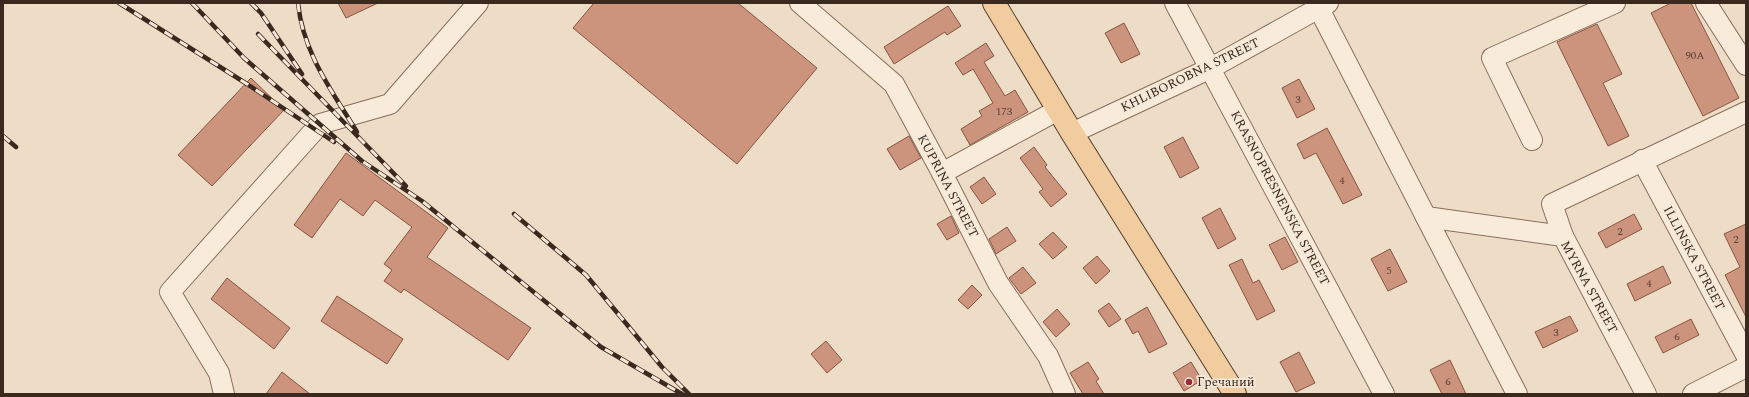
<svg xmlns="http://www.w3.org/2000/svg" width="1749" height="397" font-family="Spectral,serif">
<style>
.building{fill:#cc937d;stroke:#885542}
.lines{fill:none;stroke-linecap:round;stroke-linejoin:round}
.minor-casing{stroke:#896e5c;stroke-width:22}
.major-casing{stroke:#573d30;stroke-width:24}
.minor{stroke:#f9ebda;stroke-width:20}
.major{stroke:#f0cc9f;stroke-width:22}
.rail-casing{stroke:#3a291f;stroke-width:4.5}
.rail{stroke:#f5e8d6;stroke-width:3;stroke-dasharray:9;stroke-linecap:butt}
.poi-dot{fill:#982c3b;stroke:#f5e8d6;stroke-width:1.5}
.labels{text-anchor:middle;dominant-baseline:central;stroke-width:3.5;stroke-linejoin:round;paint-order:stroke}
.number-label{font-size:11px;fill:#5e4436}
.street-label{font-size:13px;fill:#3a291f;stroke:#f5e8d6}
.poi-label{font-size:13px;fill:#3a291f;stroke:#f5e8d6;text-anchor:start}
</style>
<rect width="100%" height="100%" fill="#eeddc6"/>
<g class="building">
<path d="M338,3h40l-32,15z"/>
<path d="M594,3h144l79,65 -80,96 -164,-136z"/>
<path d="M1671,3h20l48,95 -36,18 -52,-103z"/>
<path d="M948,6l13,20 -14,9 -2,-3 -51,32 -10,-17z"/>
<path d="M1124,23l16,31 -19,9 -16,-30z"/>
<path d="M1597,24l25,50 -19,9 26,53 -21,10 -51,-104z"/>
<path d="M986,43l8,13 -10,6 21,34 10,-6 13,22 -58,33 -9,-16 21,-13 -3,-5 14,-8 -20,-34 -10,6 -8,-12z"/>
<path d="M251,78l33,32 -72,76 -34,-31z"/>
<path d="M1299,79l16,30 -18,9 -15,-30z"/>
<path d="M1327,128l35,67 -19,9 -27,-51 -12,6 -7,-15z"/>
<path d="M909,136l12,22 -21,12 -13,-21z"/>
<path d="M1183,137l16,31 -19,10 -16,-31z"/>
<path d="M1034,147l13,18 -2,2 22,27 -16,13 -12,-15 4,-3 -23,-31z"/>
<path d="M346,153l102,75 -21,29 104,71 -23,32 -104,-71 -3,4 -17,-12 8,-11 -8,-6 28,-37 -37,-27 -12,16 -23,-17 -28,39 -18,-13z"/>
<path d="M984,177l12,17 -14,10 -12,-17z"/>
<path d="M1220,208l16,31 -18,10 -16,-31z"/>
<path d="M1634,214l8,15 -36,19 -8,-15z"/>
<path d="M951,216l8,17 -12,7 -10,-16z"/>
<path d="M1746,224v93l-21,-42 15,-8 -16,-33z"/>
<path d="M1007,227l9,14 -20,13 -7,-15z"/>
<path d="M1053,232l14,15 -14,12 -14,-15z"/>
<path d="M1285,237l13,25 -16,8 -13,-25z"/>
<path d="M1390,249l17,33 -19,9 -17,-32z"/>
<path d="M1097,256l13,15 -14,13 -13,-16z"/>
<path d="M1242,259l11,24 6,-3 16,31 -18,9 -28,-55z"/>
<path d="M1663,266l8,17 -36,18 -8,-17z"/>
<path d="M1023,267l13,16 -15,11 -12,-16z"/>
<path d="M227,278l63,50 -16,21 -63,-50z"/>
<path d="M972,285l10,10 -14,14 -10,-9z"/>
<path d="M337,296l66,43 -16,25 -66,-43z"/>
<path d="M1109,303l12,16 -12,8 -11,-16z"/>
<path d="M1147,307l20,37 -18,9 -11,-22 -5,3 -8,-14z"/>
<path d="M1057,309l13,15 -14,13 -13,-15z"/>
<path d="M1570,316l8,15 -35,17 -8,-16z"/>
<path d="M1691,319l8,16 -36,18 -8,-16z"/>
<path d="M826,341l16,19 -15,13 -16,-19z"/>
<path d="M1299,352l16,31 -19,9 -16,-30z"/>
<path d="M1450,360l16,34h-24l-12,-24z"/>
<path d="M1088,362l11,17 -3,2 8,13h-21l-13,-21z"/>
<path d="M1191,362l11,18 -18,11 -11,-18z"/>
<path d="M282,372l28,22h-44z"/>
</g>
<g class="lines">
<g class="minor-casing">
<g id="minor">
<path d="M800,3l94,81 48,89 56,110 50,73 17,38"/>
<path d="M1175,3l209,391"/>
<path d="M1316,3l201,391"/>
<path d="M1706,3l40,62"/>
<path d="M1072,133l139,-65 117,-65"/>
<path d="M1532,140l-40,-82 123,-55"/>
<path d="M1642,160l104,195"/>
<path d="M942,173l116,-63"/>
<path d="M1426,217l137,19 83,158"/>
<path d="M1563,236l-11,-32 194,-92"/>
<path d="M224,394l-5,-21 -49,-81 150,-168 70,-20 88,-101"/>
<path d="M1693,394l53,-27"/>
</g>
</g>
<g class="major-casing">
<path id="major" d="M994,3l78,130 163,261"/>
</g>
<use href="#minor" class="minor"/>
<use href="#major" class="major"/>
<g class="rail-casing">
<g id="rail">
<path d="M119,3l128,81 87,58"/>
<path d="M192,3l52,55 118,103 60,40 179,146 81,47"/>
<path d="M251,3l10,10 41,61"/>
<path d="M298,3c5,50 34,88 59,129"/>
<path d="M258,34l148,152"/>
<path d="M3,136l13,11"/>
<path d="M514,214l72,61 76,92 27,27"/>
</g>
</g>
<use href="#rail" class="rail"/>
</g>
<circle class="poi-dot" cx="1189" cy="382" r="4"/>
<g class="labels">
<g class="number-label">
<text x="1695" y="55">90А</text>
<text x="1298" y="99">3</text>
<text x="1004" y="111">173</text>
<text x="1342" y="180">4</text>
<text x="1620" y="231">2</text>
<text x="1736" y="239">2</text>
<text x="1389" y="270">5</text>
<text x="1649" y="283">4</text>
<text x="1556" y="332">3</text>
<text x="1677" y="336">6</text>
<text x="1448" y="381">6</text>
</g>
<g class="street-label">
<text transform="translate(1190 75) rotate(-26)">KHLIBOROBNA STREET</text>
<text transform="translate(948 186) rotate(62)">KUPRINA STREET</text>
<text transform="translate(1280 198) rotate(62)">KRASNOPRESNENSKA STREET</text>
<text transform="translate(1694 258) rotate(62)">ILLINSKA STREET</text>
<text transform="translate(1589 287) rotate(61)">MYRNA STREET</text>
</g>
<g class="poi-label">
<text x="1197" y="382">Гречаний</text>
</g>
</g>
<rect width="1749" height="397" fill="none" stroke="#3a291f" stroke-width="8"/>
</svg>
